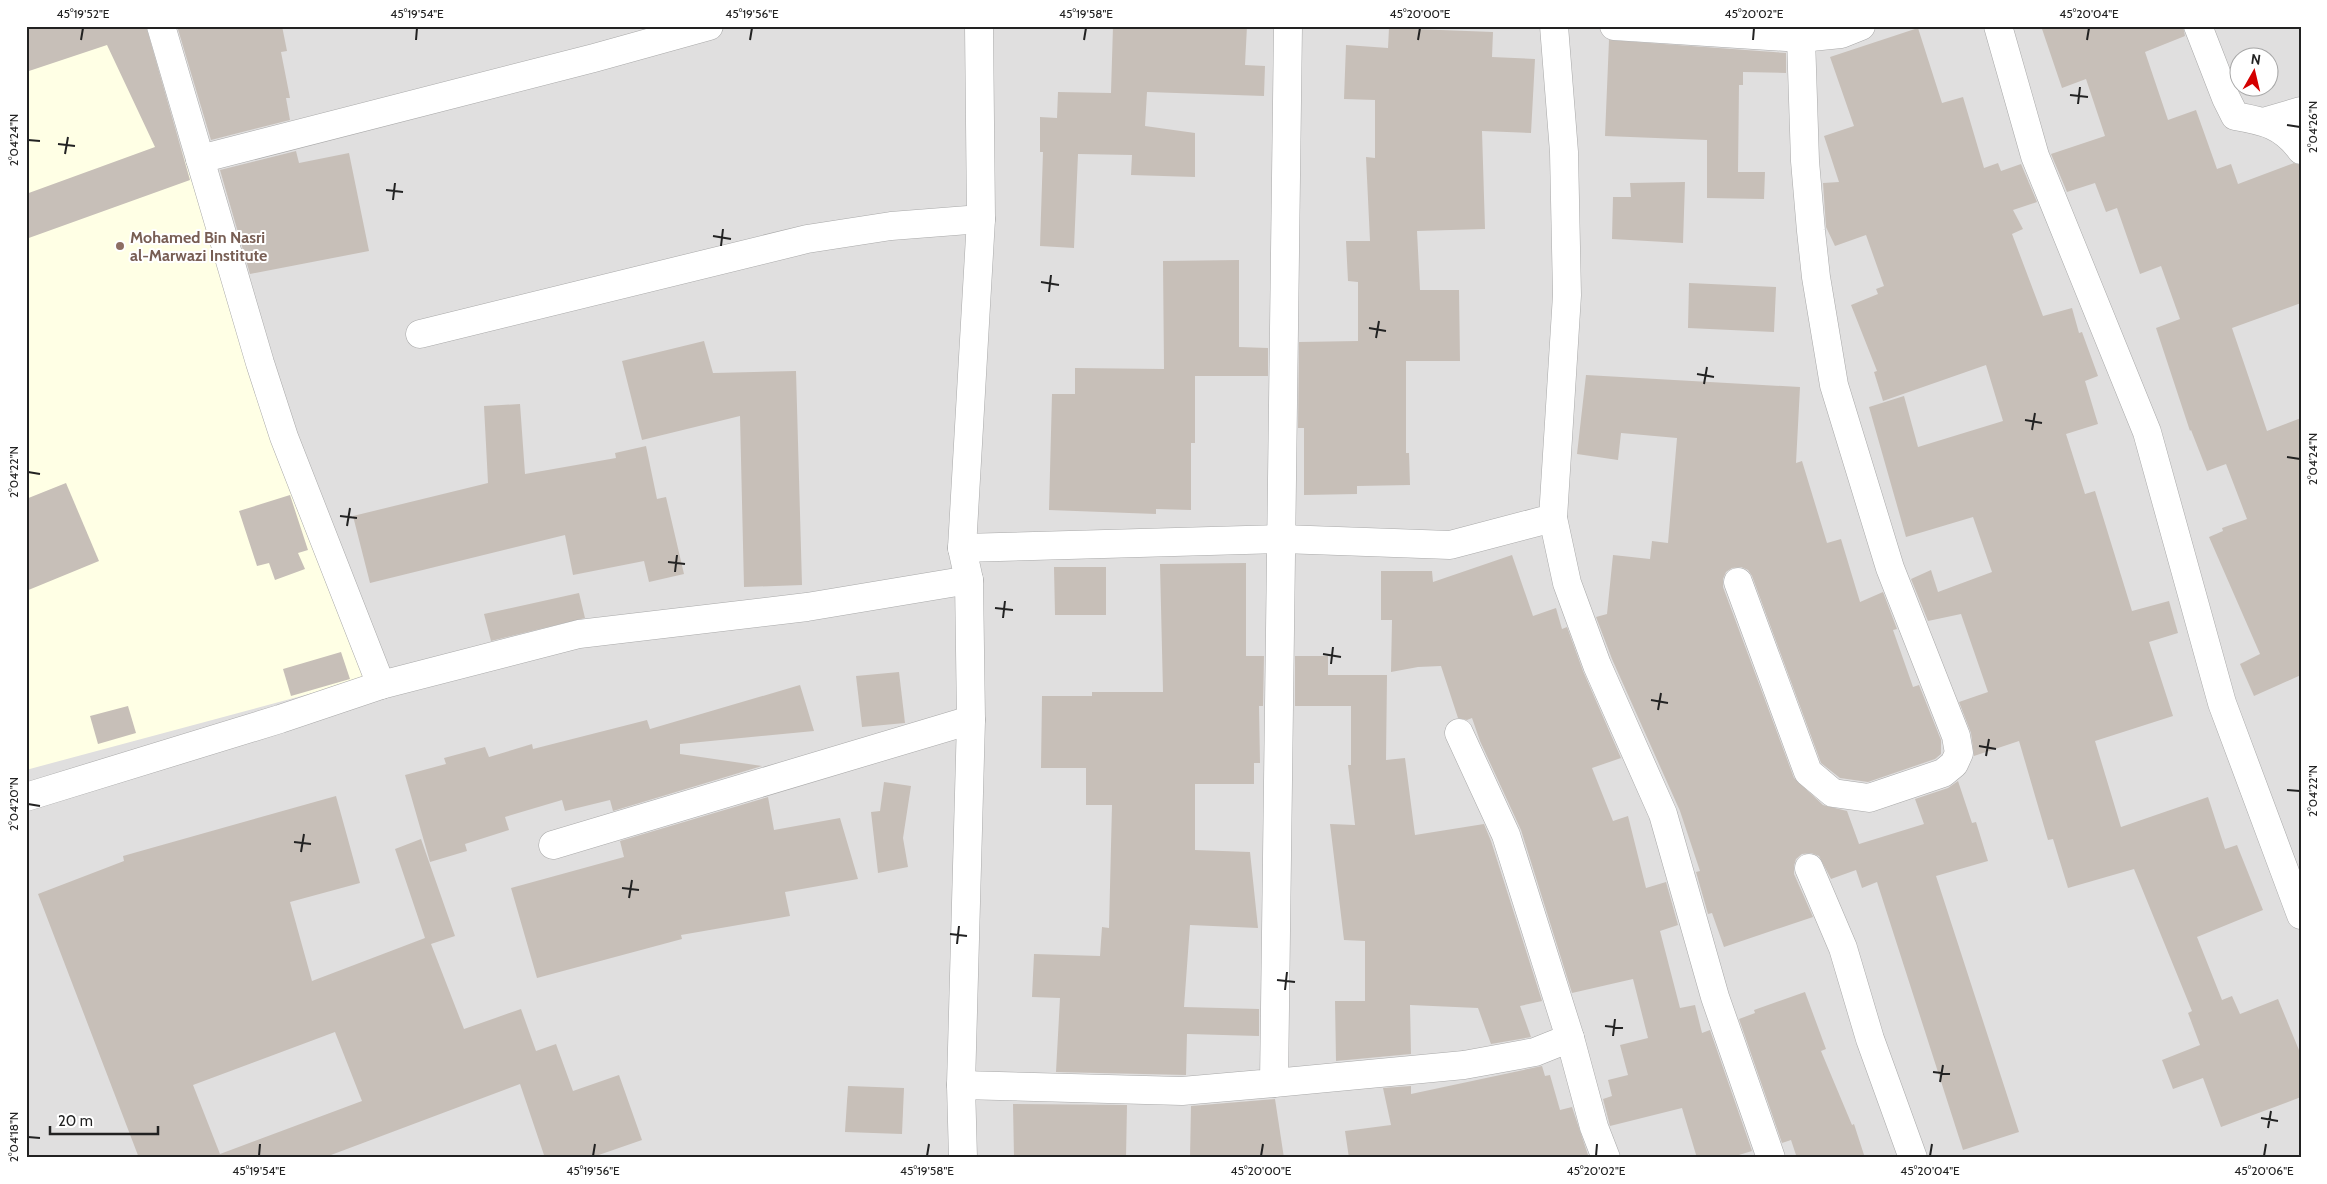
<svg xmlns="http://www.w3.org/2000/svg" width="2327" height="1184" font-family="Cabin,sans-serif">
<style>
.residential{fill:#e0dfdf;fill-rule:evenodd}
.education{fill:#ffffe5}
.building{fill:#c7bfb8;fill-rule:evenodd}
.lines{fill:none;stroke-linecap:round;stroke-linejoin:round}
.minor-casing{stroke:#a9a9a9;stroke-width:29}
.minor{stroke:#fff;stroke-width:28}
.ticks{fill:none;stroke:#222;stroke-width:2}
.education-dot{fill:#8d6e63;stroke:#fff;stroke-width:2}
.labels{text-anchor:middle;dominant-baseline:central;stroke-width:4;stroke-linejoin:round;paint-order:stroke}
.education-label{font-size:16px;font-weight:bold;fill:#785e54;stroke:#fff;text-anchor:start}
.neatline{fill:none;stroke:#222;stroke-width:2}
.ticks-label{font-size:12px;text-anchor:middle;fill:#222}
</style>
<rect width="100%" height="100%" fill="#f2efe9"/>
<path class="residential" d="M26,26h2275v1132h-2275zM2240,58h30v30h-30z"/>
<path class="education" d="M26,26h115l143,439 84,213 -342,92z"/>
<g class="building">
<path d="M26,26h120l44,154 -164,59v-45l129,-47 -48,-102 -81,27z"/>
<path d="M177,26h105l5,25 -6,1 9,46h-4l4,22 -79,20z"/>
<path d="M1113,26h134l-2,39 20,1 -1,30 -117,-4 -2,34 50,7v44l-64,-2 1,-20 -54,-1 -4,94 -34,-2 3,-94h-3v-35l17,1 1,-26 53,1z"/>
<path d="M2041,26h142l2,10 -40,16 23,68 28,-10 21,59 14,-5 7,20 56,-21 7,2v138l-69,25 35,103 34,-13v257l-47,21 -14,-32 20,-10 -51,-117 14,-6 -1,-3 25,-9 -21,-55 -19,7 -16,-41 -1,1 -34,-103 24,-9 -19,-53 -21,8 -23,-66 -11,4 -11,-29 -28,9 -16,-38 54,-18 -19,-57 -24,9z"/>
<path d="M1389,28l104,4 -1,25 43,2 -4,74 -49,-2 3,98 -68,2 3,59h39l1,71h-54v92h3l1,32 -53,1v8l-53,1v-67h-6l1,-86 59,-1v-59l-10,-1 -2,-40h24l-4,-84 9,1v-58l-31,-1 2,-54 42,3z"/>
<path d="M1918,28l24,75 21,-6 21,71 14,-5 3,8 20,-7 16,38 -24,8 10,19 -11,5 31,82 29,-8 7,25 3,-1 16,44 -13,5 13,43 -32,10 19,60 10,-3 37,120 37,-10 9,32 -29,9 24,74 -78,25 26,86 87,-30 17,52 12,-4 26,65 -66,27 25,63 10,-4 8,18 38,-15 23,56v42l-80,30 -18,-49 -30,11 -11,-29 38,-15 -12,-32 4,-2 -58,-142 -66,19 -15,-49 -5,1 -29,-99 -45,15 -3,-23 -12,-31 29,-10 -27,-78 -33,7 -17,-42 20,-9 7,22 54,-20 -19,-55 -67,20 -37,-130 35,-11 14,51 85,-26 -17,-56 -103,36 -9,-29 3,-1 -26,-66 27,-11 -2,-5 8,-3 -18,-51 -31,11 -9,-19 -3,-44 16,-1 -15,-46 30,-10 -24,-69z"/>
<path d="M1609,40l177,13v20l-43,-1v13h-4l-1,87h27l-1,27 -57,-1v-58l-102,-4z"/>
<path d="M296,151l3,12 50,-10 20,98 -119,23 -30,-104z"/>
<path d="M1685,182l-2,61 -71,-4 1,-42h18l-1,-14z"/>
<path d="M1239,260v87l29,1v28h-73v67h-4v67l-35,-1v5l-107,-4 3,-116h23v-26l89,1 -1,-108z"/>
<path d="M1689,283l87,4 -2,45 -86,-4z"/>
<path d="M704,341l9,32 83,-2 6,214 -58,2 -4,-171 -98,24 -20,-79z"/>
<path d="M1586,375l214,12 -4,76 6,-2 25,82 14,-4 19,63 23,-10 14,37 -4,1 20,57 6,-2 22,55v14l-6,5 -67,23 -28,-4 -19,-15 -69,-187 -4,-6 -7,-3 -9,1 -6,4 -3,7v8l71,191 29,27 24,6 12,33 65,-20 -9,-25 33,-11 10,-7 14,42 4,-1 12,39 -52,15 83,256 -56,18 -86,-268 -15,6 -6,-18 -25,9 -12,-23 -8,-3 -9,1 -6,5 -2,7v8l19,43 -89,30 -12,-34 -4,1 -12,-42 4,-1 -20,-60 -68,-152 -16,-42 11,-3 6,-59 37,4 2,-18 16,2 9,-105 -56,-5 -3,27 -41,-6z"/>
<path d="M520,404l5,70 91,-16 -1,-5 31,-7 11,53 9,-2 18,77 -35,8 -5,-21 -71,14 -8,-40 -195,48 -17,-67 135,-33 -4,-77z"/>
<path d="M66,483l33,78 -73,30v-92z"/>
<path d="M290,495l18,55 -10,3 7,16 -30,11 -6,-17 -12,3 -18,-55z"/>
<path d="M1512,555l21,61 23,-8 6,21 5,-2 16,44 38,87 -29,10 21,53 15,-5 18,72 20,-6 12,43 -18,6 20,77 15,-3 7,28 8,-3 42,121 -23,7h-32l-15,-50 -72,18 -7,-27 9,-3 -4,-16 20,-5 -8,-30 28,-7 -15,-59 -61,14 -51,-163 -41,-89 -8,-23 -5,2 -9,-2 -17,-52 -23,1 -27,5 1,-52h-11v-49h51l1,11z"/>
<path d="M1246,563v93h18l-1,50h-4l1,57h-6v21h-59v66l55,2 8,76 -68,-3 -6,82 75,2v27l-72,-2 -1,41 -130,-3 4,-74 -28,-1 2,-43 66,2 2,-29 7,1 3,-123h-26v-37h-45l1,-72h50v-4h71l-3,-128z"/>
<path d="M1054,567h52v48h-51z"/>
<path d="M579,593l6,25 -94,23 -7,-27z"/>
<path d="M341,652l9,27 -59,17 -8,-27z"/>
<path d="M1295,656h33v19h59l-1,85 19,-2 10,77 69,-11 7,17 51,160 -22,5 11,31 -40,7 -13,-36 -68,-3 1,49 -75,7 -1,-60h30v-60l-21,-1 -14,-116 25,1 -7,-60h3v-59h-56z"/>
<path d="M899,672l6,51 -43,4 -6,-51z"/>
<path d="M800,685l14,46 -134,13v10l82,12 -149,45 -3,-11 -45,11 -3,-11 -57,17 4,13 -44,14 2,7 -37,11 -25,-87 41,-11 -2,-6 41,-11 4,10 43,-13 1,5 114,-29 3,9z"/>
<path d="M128,706l8,27 -38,11 -8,-28z"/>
<path d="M884,782l27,4 -8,52 5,29 -30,6 -7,-61 9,-1z"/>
<path d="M336,796l24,87 -70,19 22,79 113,-43 -30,-89 26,-10 34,97 -24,8 33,85 57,-20 15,42 20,-7 17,47 46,-16 23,65 -52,18h-45l-25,-74 -197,74h-184l-101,-264 86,-33 -1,-5zM335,1032l27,69 -142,53 -27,-69z"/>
<path d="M768,797l6,33 66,-12 18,61 -73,13 5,24 -109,19 1,4 -145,39 -26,-90 113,-31 -4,-16z"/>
<path d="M1805,992l21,57 -5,2 31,74 2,-1 11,34h-68l-6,-18 -9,3 -43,-124 16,-6 -1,-3z"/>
<path d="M1542,1066l3,10 5,-1 10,35 12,-3 17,51h-240l-4,-27 46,-6 -8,-37 28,-2v8z"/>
<path d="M848,1086l56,2 -2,46 -57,-2z"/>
<path d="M1275,1099l9,59h-94l1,-52z"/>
<path d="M1013,1104l114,1 -1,53h-112z"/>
</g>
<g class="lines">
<g class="minor-casing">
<g id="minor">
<path d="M161,26l99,337 24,74 97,248"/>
<path d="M1614,26l187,12 40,-4 20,-8"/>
<path d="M1998,26l37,130 112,276 75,271 79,212"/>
<path d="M2198,26l28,72 9,18c29,5 48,9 66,34"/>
<path d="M2267,121l34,-10"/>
<path d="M200,159l394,-101 115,-32"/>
<path d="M420,334l387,-95 84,-13 90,-7"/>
<path d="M1553,518l14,65 30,82 66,149 52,183 56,161"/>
<path d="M962,548l320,-9 168,6 103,-27 14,-223 -3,-143 -10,-126"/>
<path d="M1738,582l70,190 25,21 36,5 74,-25 11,-9 5,-11 -3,-17 -66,-168 -56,-183 -18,-108 -5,-46 -6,-70 -4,-123"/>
<path d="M1459,733l47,102 64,203"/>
<path d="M26,797l254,-78 101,-34 198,-51 228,-27 162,-27"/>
<path d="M553,845l418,-125"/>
<path d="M1809,868l34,80 27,91 43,119"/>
<path d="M1274,1083l190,-18 71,-13 35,-14 24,89 12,31"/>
<path d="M961,1085l221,6 92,-8 14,-1057"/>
<path d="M963,1158l-2,-73 10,-365 -2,-140 -7,-32 19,-329 -2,-193"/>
</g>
</g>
<use href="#minor" class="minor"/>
</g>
<path class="ticks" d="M81,40l2,-12M416,40l1,-12M750,40l2,-12M1084,40l2,-12M1418,40l2,-12M1753,40l1,-12M2087,40l2,-12M2070,95l18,2M2078,104l2,-17M2287,125l13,2M28,140l12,1M58,144l17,2M65,154l3,-17M386,190l17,2M393,200l2,-17M713,236l18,3M721,246l2,-17M1041,282l18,3M1049,292l2,-17M1369,328l17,3M1376,338l3,-17M1697,374l17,3M1704,384l3,-17M2025,420l17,3M2032,430l3,-17M2287,457l13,2M28,472l12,2M340,516l17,2M347,526l3,-18M668,562l17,2M675,572l2,-17M995,608l18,2M1003,618l2,-17M1323,654l18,3M1331,664l2,-17M1651,700l17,3M1658,710l3,-17M1979,746l17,3M1986,756l3,-17M2287,790l13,1M28,804l12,2M294,842l17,2M301,852l3,-18M622,888l17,2M629,898l3,-18M950,934l17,2M957,944l2,-18M1277,980l18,2M1285,990l2,-18M1605,1026l18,2M1613,1036l2,-17M1933,1072l17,2M1940,1082l3,-17M2261,1118l17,3M2268,1128l3,-17M28,1137l12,1M259,1156l1,-12M593,1156l2,-12M927,1156l2,-12M1261,1156l2,-12M1596,1156l1,-12M1930,1156l2,-12M2264,1156l2,-12"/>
<circle class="education-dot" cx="120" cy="246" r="5"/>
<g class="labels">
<g class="education-label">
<text x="130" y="237">Mohamed Bin Nasri<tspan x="130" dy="18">al-Marwazi Institute</tspan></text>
</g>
</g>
<rect width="2327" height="1184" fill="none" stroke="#ffffff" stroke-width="55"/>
<g transform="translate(2254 72) rotate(8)"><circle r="24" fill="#ffffff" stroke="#a7a7a7"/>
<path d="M0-4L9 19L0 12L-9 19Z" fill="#d40000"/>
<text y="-8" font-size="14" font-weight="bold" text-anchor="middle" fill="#222222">N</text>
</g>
<path d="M50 1126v8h108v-8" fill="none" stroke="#222222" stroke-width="2.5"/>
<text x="58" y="1126" font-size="15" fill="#222222" stroke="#ffffff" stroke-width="4" paint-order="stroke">20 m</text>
<rect x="28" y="28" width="2272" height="1128" class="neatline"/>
<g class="ticks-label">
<text x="83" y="18">45°19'52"E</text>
<text x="417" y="18">45°19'54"E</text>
<text x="752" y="18">45°19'56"E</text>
<text x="1086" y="18">45°19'58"E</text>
<text x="1420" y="18">45°20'00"E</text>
<text x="1754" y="18">45°20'02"E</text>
<text x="2089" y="18">45°20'04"E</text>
<text transform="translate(2313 127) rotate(-90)" y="4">2°04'26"N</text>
<text transform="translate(14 140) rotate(-90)" y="4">2°04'24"N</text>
<text transform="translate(2313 459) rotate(-90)" y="4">2°04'24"N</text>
<text transform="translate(14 472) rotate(-90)" y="4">2°04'22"N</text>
<text transform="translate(2313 791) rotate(-90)" y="4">2°04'22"N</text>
<text transform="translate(14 804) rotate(-90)" y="4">2°04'20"N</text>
<text transform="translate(14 1137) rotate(-90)" y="4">2°04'18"N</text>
<text x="259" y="1175">45°19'54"E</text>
<text x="593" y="1175">45°19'56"E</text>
<text x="927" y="1175">45°19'58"E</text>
<text x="1261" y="1175">45°20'00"E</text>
<text x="1596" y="1175">45°20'02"E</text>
<text x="1930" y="1175">45°20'04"E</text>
<text x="2264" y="1175">45°20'06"E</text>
</g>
</svg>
